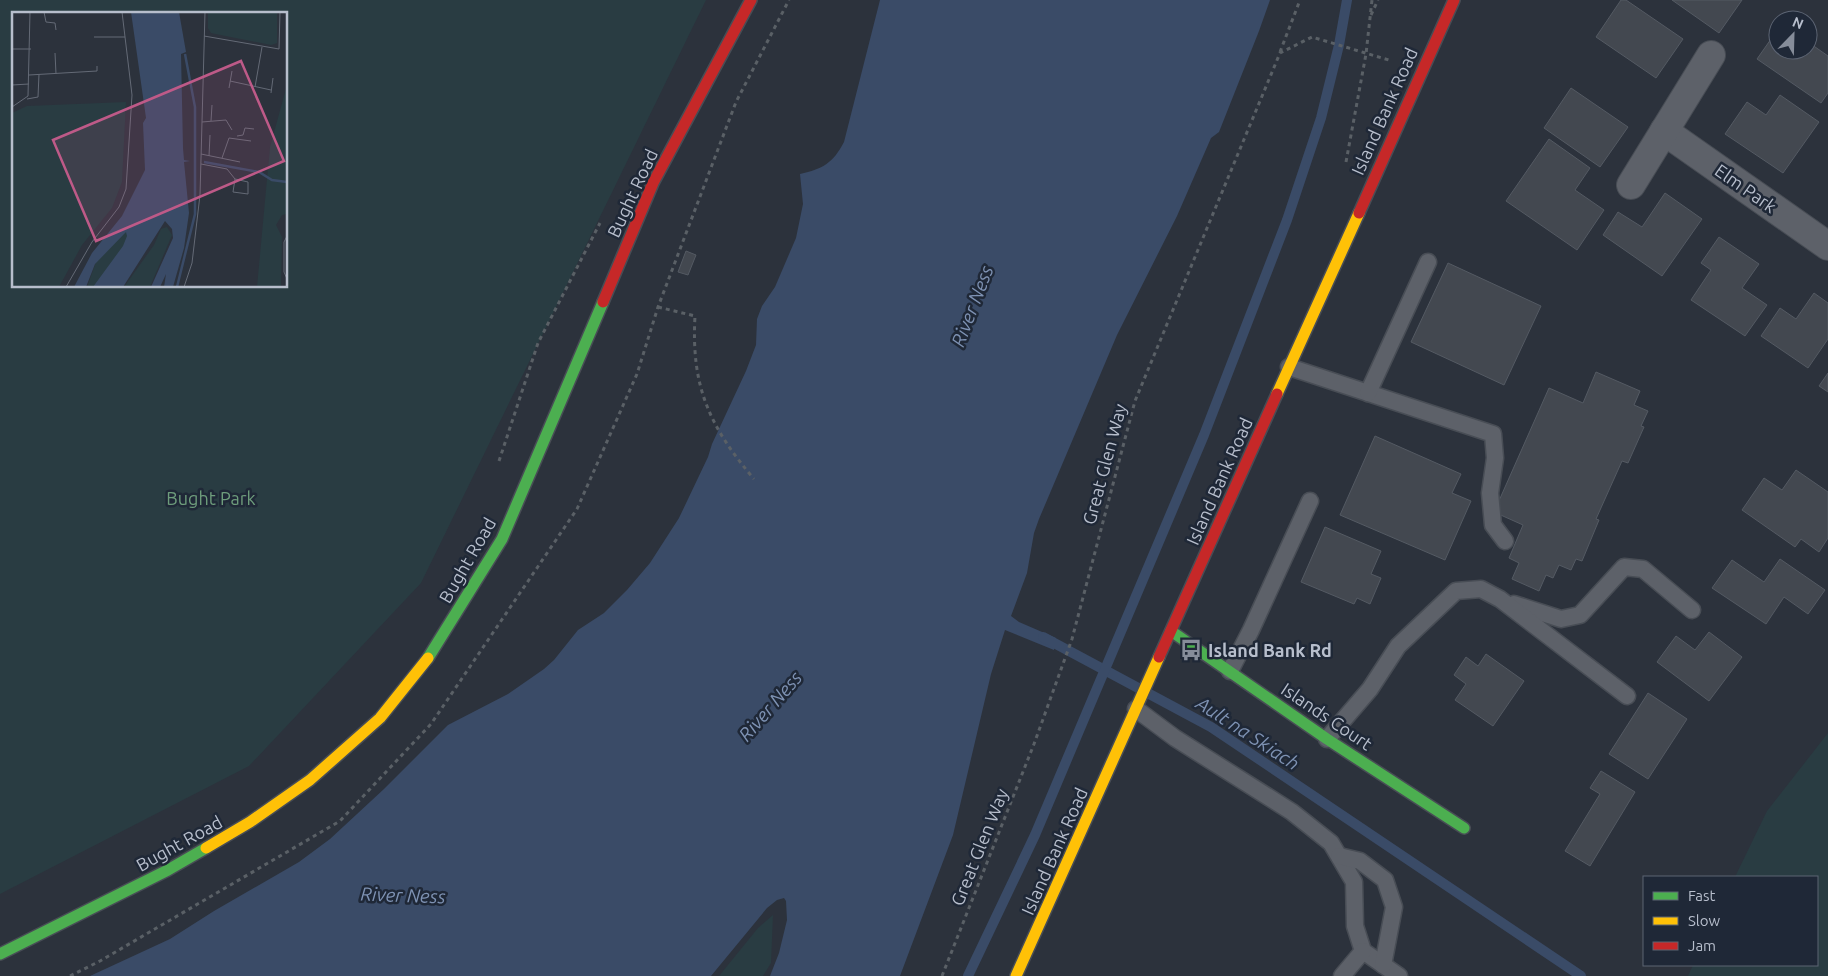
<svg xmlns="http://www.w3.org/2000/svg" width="1828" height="976" font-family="Ubuntu,sans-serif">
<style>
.green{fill:#293c42;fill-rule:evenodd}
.water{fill:#3a4b67}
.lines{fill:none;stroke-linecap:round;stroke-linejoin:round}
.stream{stroke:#3a4b67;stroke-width:10}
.building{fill:#434850;stroke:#545a63}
.lane-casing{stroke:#484d55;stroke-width:19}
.street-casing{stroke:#484d55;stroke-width:30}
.fast-casing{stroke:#484d55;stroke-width:14}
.slow-casing{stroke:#484d55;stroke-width:14}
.jam-casing{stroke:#484d55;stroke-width:14}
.path{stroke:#5a6066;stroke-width:3;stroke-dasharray:4 4;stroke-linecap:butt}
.lane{stroke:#5d6169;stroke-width:16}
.street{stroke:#5d6169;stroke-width:28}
.fast{stroke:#4caf50;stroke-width:11}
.slow{stroke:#ffc107;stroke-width:11}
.jam{stroke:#c62828;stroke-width:11}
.labels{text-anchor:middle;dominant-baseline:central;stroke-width:5;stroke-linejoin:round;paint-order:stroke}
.street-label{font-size:18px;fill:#b7becc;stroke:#1f2837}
.park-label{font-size:18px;fill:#6e9d7c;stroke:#1f2837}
.poi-label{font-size:18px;font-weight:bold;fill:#b7becc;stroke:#1f2837;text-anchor:start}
.water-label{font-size:19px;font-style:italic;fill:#7e92b3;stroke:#1f2837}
.inset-river{fill:none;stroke:#3a4b67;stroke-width:2.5}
.inset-road{fill:none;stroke:#646a76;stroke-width:1}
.view{fill:#be5a88;fill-opacity:0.15;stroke:#be5a88;stroke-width:2.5}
.inset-edge{fill:none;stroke:#b7becc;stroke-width:2.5}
</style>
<rect width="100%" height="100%" fill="#2c323c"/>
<g class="green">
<path d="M0,0h706l-285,583 -172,183 -249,128zM14,14h272v272h-272z"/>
<path d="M1828,733v243h-140l5,-11h124v-88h-82l32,-66z"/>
<path d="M773,915l-2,48 -8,13h-44l39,-48z"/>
</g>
<path class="water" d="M880,0h390l-11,31 -40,101 -8,6 -34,78 -60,119 -78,184 -5,14 -7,40 -16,43 8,6 37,16 -2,12 -49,-20 -14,44 -38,161 -53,141h-130l9,-23 8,-33 -1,-19 -2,-3 -7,2 -10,8 -56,68h-621l80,-37 44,-28 85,-49 31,-23 54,-50 64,-64 60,-31 36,-25 10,-9 24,-30 26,-17 23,-23 23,-27 29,-45 29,-61 4,-13 34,-73 10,-26 1,-26 5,-13 13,-19 21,-49 7,-34 -3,-30c23,-5 33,-11 44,-32z"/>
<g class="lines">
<g class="stream">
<path d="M1043,637l168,90 370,249"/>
<path d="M968,976l67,-141 169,-400 83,-215 34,-102 18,-73 8,-45"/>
</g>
</g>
<g class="building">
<path d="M1621,0h5l57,39 -27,39 -60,-41z"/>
<path d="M1672,0h70l-23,33z"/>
<path d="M1778,29v21h30v-8l20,14v37l-7,10 -64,-44z"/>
<path d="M1571,88l57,39 -28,40 -56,-39z"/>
<path d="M1780,95l39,27 -36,51 -58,-39 22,-32 19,13z"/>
<path d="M1549,139l41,29 -15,22 29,20 -27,40 -71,-49z"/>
<path d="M1665,193l37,26 -40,57 -59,-41 15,-23 24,15z"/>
<path d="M1719,237l40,27 -17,24 25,17 -22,31 -54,-36 20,-30 -10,-7z"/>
<path d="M686,251l10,4 -8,20 -10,-3z"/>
<path d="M1448,263l93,43 -37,79 -93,-43z"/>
<path d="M1814,293l14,10v36l-20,29 -47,-32 19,-28 16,11z"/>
<path d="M1596,372l44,19 -6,14 14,6 -7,15 3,1 -16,36 -6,-2 -26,58 3,1 -17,41 -6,-2 -5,11 -12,-5 -6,13 -7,-3 -7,16 -27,-12 7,-16 -10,-5 14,-33 -29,-13 55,-124 34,15z"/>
<path d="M1828,373v19l-9,-6z"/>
<path d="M1375,436l86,38 -9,19 19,8 -26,59 -105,-45z"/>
<path d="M1796,470l32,22v46l-9,14 -18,-13 -6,8 -53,-37 22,-32 18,12z"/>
<path d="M1325,527l56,24 -10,23 10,4 -11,26 -13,-6 -3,6 -53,-22z"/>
<path d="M1780,559l45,31 -17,24 -24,-17 -18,27 -54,-36 20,-28 32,22z"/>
<path d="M1709,632l33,25 -33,44 -52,-39 19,-26 19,14z"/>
<path d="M1486,654l38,27 -31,45 -38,-26 11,-16 -12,-9 12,-18 12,9z"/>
<path d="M1648,693l39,26 -39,60 -39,-25z"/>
<path d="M1601,771l34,21 -45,74 -25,-15 35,-57 -10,-6z"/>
</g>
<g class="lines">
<g class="lane-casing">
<g id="lane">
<path d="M1289,367l204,67 2,24 -5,35 3,32 12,16"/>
<path d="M1368,393l60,-131"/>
<path d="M1514,604l47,15 19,-4 44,-48 19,2 49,41"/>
<path d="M1230,671l21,-41 59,-129"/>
<path d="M1136,709l39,29 117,74 39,31 23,39 1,44 8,25 36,25"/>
<path d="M1327,739l43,-50 28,-43 58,-55 25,-2 19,10 127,97"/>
<path d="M1339,856l21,5 25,19 9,27 -11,58"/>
<path d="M1342,976l21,-25"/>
</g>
</g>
<g class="street-casing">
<g id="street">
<path d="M1664,131l164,115"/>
<path d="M1631,185l80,-130"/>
</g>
</g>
<g class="fast-casing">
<g id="fast">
<path d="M1171,631l156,108 137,89"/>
<path d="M428,658l74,-119 101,-237"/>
<path d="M0,954l168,-84 38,-22"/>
</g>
</g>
<g class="slow-casing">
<g id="slow">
<path d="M1277,394l82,-181"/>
<path d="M206,848l44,-26 60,-42 70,-62 48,-60"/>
<path d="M1016,976l143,-319"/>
</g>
</g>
<g class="jam-casing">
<g id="jam">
<path d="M1359,213l95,-213"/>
<path d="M603,302l50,-119 98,-183"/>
<path d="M1159,657l118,-263"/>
</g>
</g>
<g class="path">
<path d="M1371,15l7,-15"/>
<path d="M1280,52l20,-52"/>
<path d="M1346,162l20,-108 6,-54"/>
<path d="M658,307l37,9c-4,70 14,110 59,163"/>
<path d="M499,461l39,-118 62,-120"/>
<path d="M70,976l30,-15 240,-140 91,-97 146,-215 60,-135 21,-67 78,-205 53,-102"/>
<path d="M942,976l92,-232 38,-105 63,-238 145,-348 32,-16 80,24"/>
</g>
<use href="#lane" class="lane"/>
<use href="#street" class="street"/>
<use href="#fast" class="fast"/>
<use href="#slow" class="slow"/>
<use href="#jam" class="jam"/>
</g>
<defs>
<g id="bus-bare" transform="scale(1.725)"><path d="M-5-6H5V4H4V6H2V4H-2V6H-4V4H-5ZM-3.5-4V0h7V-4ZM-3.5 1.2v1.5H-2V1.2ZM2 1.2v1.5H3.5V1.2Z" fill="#868d9a" stroke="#1f2837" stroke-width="2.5" paint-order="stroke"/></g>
</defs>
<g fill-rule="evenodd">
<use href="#bus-bare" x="1191" y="650"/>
</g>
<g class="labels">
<g class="street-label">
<text transform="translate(1384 111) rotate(-66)">Island Bank Road</text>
<text transform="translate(1746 188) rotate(35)">Elm Park</text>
<text transform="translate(632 193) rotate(-65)">Bught Road</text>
<text transform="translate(1104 464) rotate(-75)">Great Glen Way</text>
<text transform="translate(1219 481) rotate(-66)">Island Bank Road</text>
<text transform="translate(467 560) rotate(-60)">Bught Road</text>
<text transform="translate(1327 716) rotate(34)">Islands Court</text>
<text transform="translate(179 843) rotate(-29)">Bught Road</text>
<text transform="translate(979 847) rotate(-68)">Great Glen Way</text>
<text transform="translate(1054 851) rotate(-66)">Island Bank Road</text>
</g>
<g class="park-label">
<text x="211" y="498">Bught Park</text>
</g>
<g class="poi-label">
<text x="1208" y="650">Island Bank Rd</text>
</g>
<g class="water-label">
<text transform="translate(972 306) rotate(-69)">River Ness</text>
<text transform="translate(770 706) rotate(-49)">River Ness</text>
<text transform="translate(1248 733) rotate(33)">Ault na Skiach</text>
<text transform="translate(403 895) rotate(2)">River Ness</text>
</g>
</g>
<g transform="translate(12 12)">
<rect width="275" height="275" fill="#2c323c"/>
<path d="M196,0h69v31l-6,2 -60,-12 -3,-5zM275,73v129l-5,1 -6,10 6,12 -1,50h-24l13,-140zM114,90l-4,80 -10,26 -30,37 -23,42h-47v-174l15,-7zM155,215l5,8 -22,52h-26l30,-42 7,-16zM112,219l5,1 -1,8 -32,47h-9l10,-28z" fill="#293c42"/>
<path d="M119,0h48l7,40 -5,2 2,94 1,12 6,1 -6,1 5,51 -5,35 -11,39h-9l2,-13 -6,13h-9l22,-49 -1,-9 -7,-8 -42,66h-30l30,-41 4,-10 -1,-4 -31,32 -9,23h-12l18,-34 30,-37 23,-46 -2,-47 3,-5z" fill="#3a4b67"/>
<path class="inset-river" d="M192,150l55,10 13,8 15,2M165,275l18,-73v-107l-10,-53"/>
<path class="inset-road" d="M32,0l2,10 9,1 1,7M192,24l75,13 1,-37M82,25h31M0,37h19M43,41l1,21M17,63l68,-4v-5M218,69l41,9M0,73l17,-1M243,75l7,-40M217,76l3,-17M259,81l2,-15M15,87l11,-2 1,-23M0,95l16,-11 2,-84M199,109l1,-16M190,110l24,-2 6,10M225,124l6,-1 2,-7 9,1M189,142l39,8M197,144l1,-21M210,146l7,-20 22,3M189,152l26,5 8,10 13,3v12l-15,-2 2,-13M275,224l-3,6v30l3,7M54,275l26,-45 27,-35 7,-18 6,-94 -10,-83M172,275l8,-24 8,-68 5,-183"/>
<path class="view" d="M229,49l43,100 -188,80 -43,-101z"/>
<rect width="275" height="275" class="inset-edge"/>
</g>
<rect x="1643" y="876" width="175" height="90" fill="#1f2837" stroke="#5c6473"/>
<rect x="1653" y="892" width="25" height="8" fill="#4caf50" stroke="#5c6473"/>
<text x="1688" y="901" font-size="15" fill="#b7becc">Fast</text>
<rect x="1653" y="917" width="25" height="8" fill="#ffc107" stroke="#5c6473"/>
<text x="1688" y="926" font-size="15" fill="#b7becc">Slow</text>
<rect x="1653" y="942" width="25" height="8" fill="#c62828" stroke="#5c6473"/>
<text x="1688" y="951" font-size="15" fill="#b7becc">Jam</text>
<g transform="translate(1793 35) rotate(23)"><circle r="24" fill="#1f2837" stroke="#5c6473"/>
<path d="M0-4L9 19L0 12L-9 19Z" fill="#868d9a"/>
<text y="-8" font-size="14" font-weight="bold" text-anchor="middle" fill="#b7becc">N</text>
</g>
</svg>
